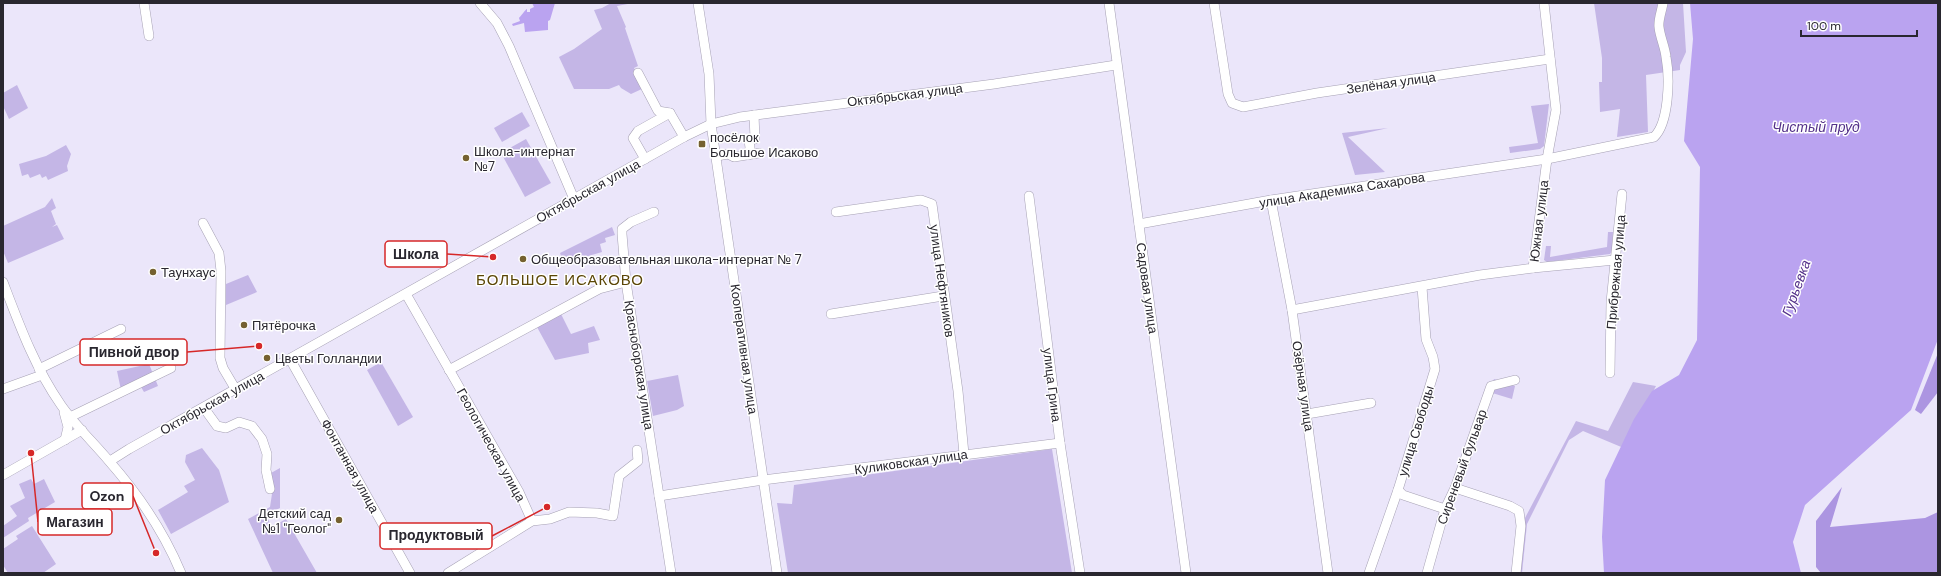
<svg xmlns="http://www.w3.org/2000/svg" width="1941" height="576" font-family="'DM Sans',sans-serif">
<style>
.green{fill:#c4b6e6}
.forest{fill:#ac95e1}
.water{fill:#baa3f0}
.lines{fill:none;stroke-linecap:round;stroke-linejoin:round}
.minor-casing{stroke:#a6a1b4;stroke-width:10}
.minor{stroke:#fff;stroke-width:9}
.poi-dot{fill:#756130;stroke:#fff;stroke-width:1.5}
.labels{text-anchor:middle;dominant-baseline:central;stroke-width:3;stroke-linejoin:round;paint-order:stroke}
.street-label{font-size:13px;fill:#29272f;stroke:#fff}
.poi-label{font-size:13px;fill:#29272f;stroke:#fff;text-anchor:start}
.water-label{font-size:14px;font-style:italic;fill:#533089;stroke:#fff}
.quarter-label{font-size:15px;letter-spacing:1px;fill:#5b4606;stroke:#fff}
.leader{fill:none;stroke:#d62828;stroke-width:1.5}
.callout-dot{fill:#d62828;stroke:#fff;stroke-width:1.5}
.callout{fill:#fff;stroke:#d62828;stroke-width:1.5}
.callout-label{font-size:14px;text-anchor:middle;font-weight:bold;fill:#29272f}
</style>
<rect width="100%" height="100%" fill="#ebe6fa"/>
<g class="green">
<path d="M611,3h22l-16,3 9,21 -1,1 13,38 -4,2 10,20 -13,6 -10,-6 -2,-3 -10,4h-35l-15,-32 15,-8 28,-20 -8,-19 8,-2z"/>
<path d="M1594,3h89l3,49 -6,13v5l-34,5 2,57 -31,5 3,-28 -20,3 -1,-30h3v-24z"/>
<path d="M17,85l11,23 -19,11 -6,-13v-13z"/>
<path d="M1549,104l-5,42 -4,3 -30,4 -1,-6 29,-4 -7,-37z"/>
<path d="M522,112l8,14 -28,16 -8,-14z"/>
<path d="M1388,128l-40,9 37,35 -30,3 -13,-42z"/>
<path d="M526,139l25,44 -26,14 -24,-44z"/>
<path d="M66,145l5,9 -4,12 1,5 -20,9 -2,-4 -4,2 -2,-4 -10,4 -2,-4 -6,2 -3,-12 27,-8z"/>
<path d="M52,198l4,10 -5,3 5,13 -4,3 5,-2 7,14 -56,24 -5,-12v-25l42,-19z"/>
<path d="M612,227l3,8 -10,3 1,4 -6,2 2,8 -17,5 -1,-1 -20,8 -4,-11z"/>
<path d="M1608,232h5l-1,19 -2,3 -63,8 -3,-2 2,-14h5l-1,11 57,-10z"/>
<path d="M248,275l9,17 -31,13v-21z"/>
<path d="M561,314l10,20 23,-8 6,14 -12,3 1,10 -34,7 -18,-33z"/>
<path d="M381,362l32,55 -15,9 -31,-56z"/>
<path d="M149,364l9,22 -14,6 -3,-5 -20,3 -4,-19z"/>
<path d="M678,375l6,31 -7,4 -24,6 -6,-35z"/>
<path d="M1494,379l21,7 -3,13 -23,-7z"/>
<path d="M1633,382l23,4 -19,36 -11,27 -43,-18 -14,9 -42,84 -5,49h-2l5,-55 51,-97 32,10z"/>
<path d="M202,448l17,22 10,32 -58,32 -13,-24 30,-18 -4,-6 11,-6 -10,-18 1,-7z"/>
<path d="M1052,449l20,124h-284l-11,-70 15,1 2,-19z"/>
<path d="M280,468v40l-14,7 6,12 14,-8 31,54h-44l-25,-54 22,-12 2,-13 -1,-21z"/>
<path d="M31,479l3,5 10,-5 11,23 -27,16 1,3 -26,17v-12l14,-10 -7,-10 15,-8 -6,-14z"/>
<path d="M32,526l24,38 -13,9h-35l-5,-8v-16l15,-10 -2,-3z"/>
</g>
<g class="forest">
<path d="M1938,353v39l-17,22 -6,-4z"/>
<path d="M1842,487l-12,40 95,-9 13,-6v59l-3,2h-114l-5,-6v-46z"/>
</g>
<g class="water">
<path d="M532,3h23l-5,17 -2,1v9l-23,2 -1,-9 -11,3 -1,-2 8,-3 -1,-3c1,-1 7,-9 8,-9v3h3v-3l4,-2z"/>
<path d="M1690,3h248v336l-27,71 -106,95 -12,37 8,31h-197l-2,-36 3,-57 29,-61 18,-28 27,-16 18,-35 3,-173 -16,-26 9,-102z"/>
</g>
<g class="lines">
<g class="minor-casing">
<g id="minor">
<path d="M144,3l5,33"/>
<path d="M480,3l17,20 12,23 65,153"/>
<path d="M698,3l11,71 2,50 66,449"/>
<path d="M1109,3l77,570"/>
<path d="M1214,3l14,91 4,9 11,4 74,-14 233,-34"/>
<path d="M638,73l20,38 12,2"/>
<path d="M748,155l2,-7 -1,-8 6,-1 -1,-24"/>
<path d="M717,156l11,-2 6,3 25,-4"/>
<path d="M645,159l-12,-21 5,-7 32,-18 14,24"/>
<path d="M1029,196l31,247 20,130"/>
<path d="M1271,200l21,110 36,263"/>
<path d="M654,212l-23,10 -9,7v5l4,48 45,291"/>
<path d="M836,212l85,-12 11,4 26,187 6,63"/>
<path d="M203,223l16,30 2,18 -1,87 3,10 13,22"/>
<path d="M1139,224l132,-24 276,-41 107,-22c15,-14 16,-59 12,-80 -1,-10 -6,-20 -7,-30 -1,-7 3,-17 4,-24"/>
<path d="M1533,268l82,-8"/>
<path d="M3,282c16,42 32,86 58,123 14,20 32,37 48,56 29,33 55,71 72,112"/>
<path d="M406,294l113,198 13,29"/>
<path d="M1292,310l188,-35 53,-7 14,-109 9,-49 -12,-107"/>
<path d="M831,314l112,-18"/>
<path d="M290,359l120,214"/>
<path d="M39,369l82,-40"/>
<path d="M449,370l150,-81 27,-7"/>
<path d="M1610,373l1,-71 11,-108"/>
<path d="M3,389l39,-14"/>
<path d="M204,408l13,18 9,2 13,-6 13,4 10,13 5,15 -1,16 4,19"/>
<path d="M64,412l4,15 -3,13"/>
<path d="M1307,414l64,-11"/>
<path d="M70,417l101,-49"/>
<path d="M110,461l19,-12 555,-312 27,-13 29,-7 254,-33 122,-19"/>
<path d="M3,475l79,-45"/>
<path d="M1455,488l55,18 9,5 2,15 -5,47"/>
<path d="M1398,490l5,5 42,14"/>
<path d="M659,496l104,-16 297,-37"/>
<path d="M448,573l84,-52 18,-2 19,-7 28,1 16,3 6,-40 19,-15 -1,-11"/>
<path d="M1369,573l29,-83 37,-121 -2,-12 -7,-18 -4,-52"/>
<path d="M1427,573l18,-64 10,-21 36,-102 24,-6"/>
</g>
</g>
<use href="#minor" class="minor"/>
</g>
<g class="poi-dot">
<rect x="698" y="140" width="8" height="8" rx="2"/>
<circle cx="466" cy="158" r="4"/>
<circle cx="523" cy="259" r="4"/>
<circle cx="153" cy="272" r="4"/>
<circle cx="244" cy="325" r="4"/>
<circle cx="267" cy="358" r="4"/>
<circle cx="339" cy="520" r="4"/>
</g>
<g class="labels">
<g class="street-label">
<text transform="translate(1391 83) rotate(-8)">Зелёная улица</text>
<text transform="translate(905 95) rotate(-7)">Октябрьская улица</text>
<text transform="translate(1342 190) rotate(-9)">улица Академика Сахарова</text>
<text transform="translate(588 191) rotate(-29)">Октябрьская улица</text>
<text transform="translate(1539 221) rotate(-83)">Южная улица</text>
<text transform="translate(1616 272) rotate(-85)">Прибрежная улица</text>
<text transform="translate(942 281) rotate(82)">улица Нефтяников</text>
<text transform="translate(1147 288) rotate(82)">Садовая улица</text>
<text transform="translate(744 349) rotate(82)">Кооперативная улица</text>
<text transform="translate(639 365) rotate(81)">Красноборская улица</text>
<text transform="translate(1052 385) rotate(83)">улица Грина</text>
<text transform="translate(1303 386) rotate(82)">Озёрная улица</text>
<text transform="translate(212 403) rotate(-29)">Октябрьская улица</text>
<text transform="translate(1416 431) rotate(-73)">улица Свободы</text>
<text transform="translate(491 445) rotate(61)">Геологическая улица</text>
<text transform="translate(911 462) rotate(-8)">Куликовская улица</text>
<text transform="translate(350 466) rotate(61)">Фонтанная улица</text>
<text transform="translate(1462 467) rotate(-70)">Сиреневый бульвар</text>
</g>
<g class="poi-label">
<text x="710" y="137">посёлок<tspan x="710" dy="15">Большое Исаково</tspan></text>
<text x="474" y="151">Школа-интернат<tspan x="474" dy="15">№7</tspan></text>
<text x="531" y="259">Общеобразовательная школа-интернат № 7</text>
<text x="161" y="272">Таунхаус</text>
<text x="252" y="325">Пятёрочка</text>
<text x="275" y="358">Цветы Голландии</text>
<text x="331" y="513" text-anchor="end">Детский сад<tspan x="331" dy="15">№1 "Геолог"</tspan></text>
</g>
<g class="water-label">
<text x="1816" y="127">Чистый пруд</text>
<text transform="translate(1796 288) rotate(-70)">Гурьевка</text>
</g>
<g class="quarter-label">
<text x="560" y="280">БОЛЬШОЕ ИСАКОВО</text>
</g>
</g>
<path class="leader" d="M493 257L447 254M259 346L187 352M156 553L133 496M31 453L38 522M547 507L492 536"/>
<g class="callout-dot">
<circle cx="493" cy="257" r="4"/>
<circle cx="259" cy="346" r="4"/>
<circle cx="156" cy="553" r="4"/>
<circle cx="31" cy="453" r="4"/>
<circle cx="547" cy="507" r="4"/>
</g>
<g class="callout">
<rect x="385" y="241" width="62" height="26" rx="4"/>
<rect x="80" y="339" width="107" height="26" rx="4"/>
<rect x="82" y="483" width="51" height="26" rx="4"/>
<rect x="38" y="509" width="74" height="26" rx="4"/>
<rect x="380" y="523" width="112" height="26" rx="4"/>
</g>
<g class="callout-label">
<text x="416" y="259">Школа</text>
<text x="134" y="357">Пивной двор</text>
<text x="107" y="501">Ozon</text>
<text x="75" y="527">Магазин</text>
<text x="436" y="540">Продуктовый</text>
</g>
<rect width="1941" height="576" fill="none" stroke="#29272f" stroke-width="8"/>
<path d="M1801 30v6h116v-6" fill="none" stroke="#29272f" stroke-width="2"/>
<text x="1807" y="30" font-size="12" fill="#29272f" stroke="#ffffff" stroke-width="3" paint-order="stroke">100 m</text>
</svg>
